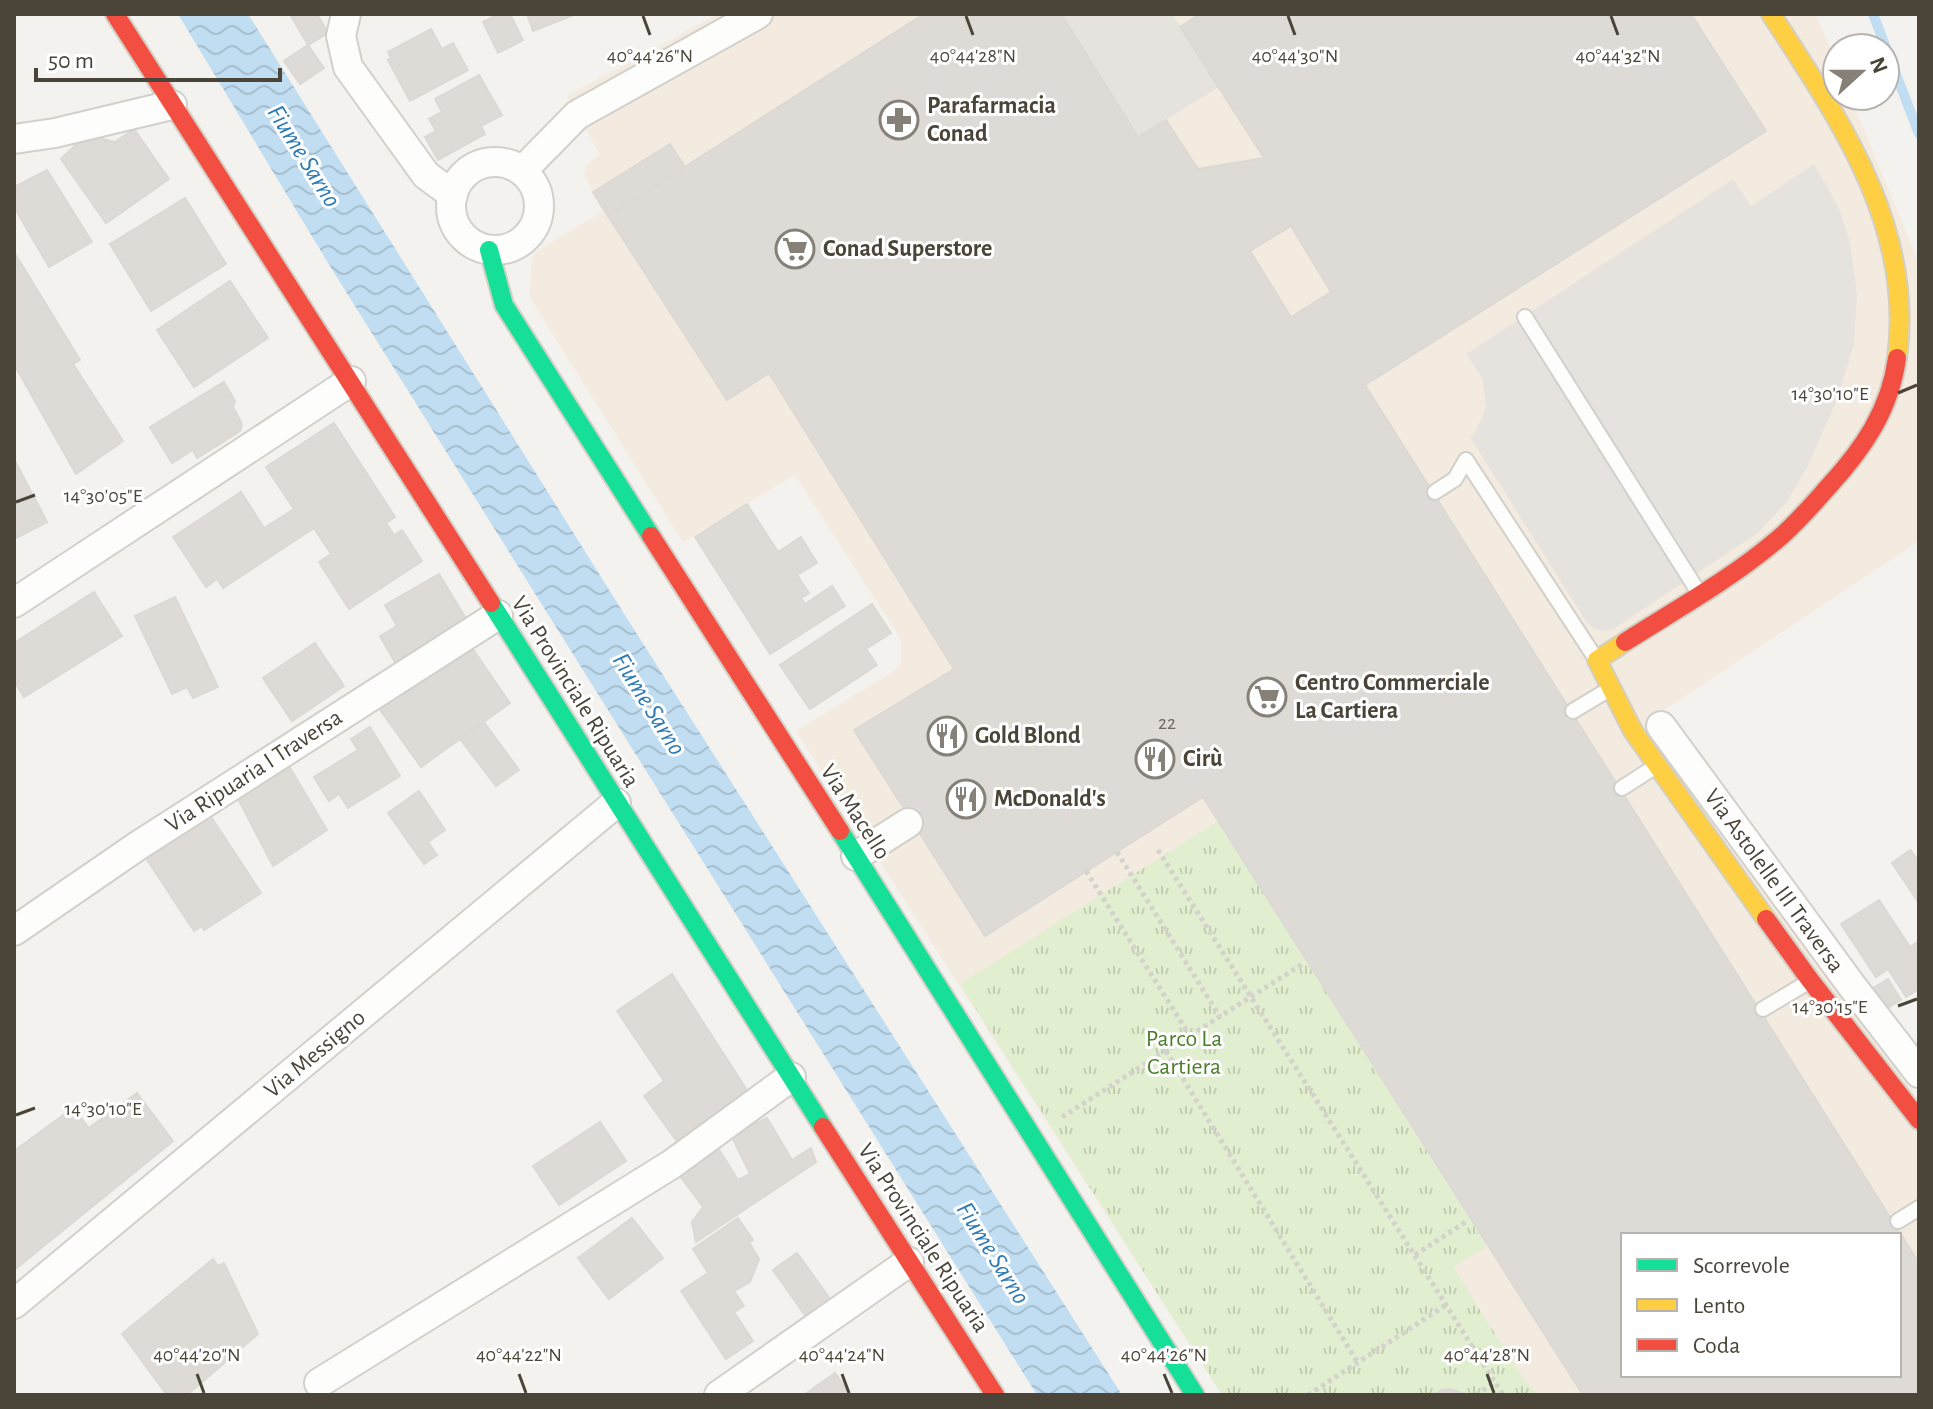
<svg xmlns="http://www.w3.org/2000/svg" width="1933" height="1409" font-family="'Alegreya Sans',sans-serif">
<style>
.commercial{fill:#f3ebdf;fill-rule:evenodd}
.park{fill:url(#park-tufts)}
.parking{fill:#e6e3df}
.water{fill:url(#water-waves)}
.lines{fill:none;stroke-linecap:round;stroke-linejoin:round}
.stream{stroke:#c0ddf1;stroke-width:10}
.building{fill:#dedbd6;stroke:#dcd9d4;stroke-width:2;fill-rule:evenodd}
.lane-casing{stroke:#d2d0cb;stroke-width:18}
.street-casing{stroke:#d2d0cb;stroke-width:32}
.fast-casing{stroke:#d3cfc5;stroke-width:22}
.slow-casing{stroke:#d3cfc5;stroke-width:22}
.jam-casing{stroke:#d3cfc5;stroke-width:22}
.path{stroke:#d3d2cc;stroke-width:5;stroke-dasharray:4 4;stroke-linecap:butt}
.lane{stroke:#fdfdfc;stroke-width:14}
.street{stroke:#fdfdfc;stroke-width:28}
.fast{stroke:#16e098;stroke-width:18}
.slow{stroke:#ffcf43;stroke-width:18}
.jam{stroke:#f24e42;stroke-width:18}
.ticks{fill:none;stroke:#4b4439;stroke-width:3}
.labels{text-anchor:middle;dominant-baseline:central;stroke-width:6;stroke-linejoin:round;paint-order:stroke}
.number-label{font-size:20px;fill:#706a61}
.poi-label{font-size:24px;font-weight:bold;fill:#4b4439;stroke:#fff;text-anchor:start}
.street-label{font-size:24px;fill:#4b4439;stroke:#fff}
.park-label{font-size:24px;fill:#4a7f2a;stroke:#fff}
.water-label{font-size:26px;font-style:italic;fill:#2e7ab2;stroke:#fff}
.ticks-label{font-size:20px;text-anchor:middle;fill:#4b4439;stroke:#fff;stroke-width:6;stroke-linejoin:round;paint-order:stroke}
</style>
<defs>
<pattern id="park-tufts" width="24" height="20" patternUnits="userSpaceOnUse" patternTransform="scale(2)"><rect width="24" height="20" fill="#e1eecf"/><path d="M3 7l-1-3M5 7V3M7 7l1-3M15 17l-1-3M17 17v-4M19 17l1-3" fill="none" stroke="#c3cdb2"/></pattern>
<pattern id="water-waves" width="16" height="10" patternUnits="userSpaceOnUse" patternTransform="scale(2)"><rect width="16" height="10" fill="#c0ddf1"/><path d="M0 5q4-4 8 0t8 0" fill="none" stroke="#a6bfcf"/></pattern>
</defs>
<rect width="100%" height="100%" fill="#f4f2ee"/>
<path class="commercial" d="M718,14h1098l21,51v31h13l69,167v278l-274,182 274,376v296h-697l-426,-664 98,-60 7,-9v-22l-106,-165 -112,67 -153,-244 1,-34 4,-12 67,-40 -18,-39 4,-10 12,-8 -33,-59zM1623,1235h276v140h-276z"/>
<path class="park" d="M1218,821l269,426 -34,20 68,108 17,20h-316l-262,-411z"/>
<g class="parking">
<path d="M1061,14h111l47,73 -81,50z"/>
<path d="M1814,164l25,44 11,35 7,50 -3,51 -17,56 -29,66 -22,37 -31,32 -143,95 -11,1 -9,-4 -7,-7 -115,-183 5,-4 11,-25 -3,-28 -17,-26 267,-175 18,27z"/>
</g>
<path class="water" d="M178,14h70l380,606 494,775h-85l-709,-1132z"/>
<g class="lines">
<path class="stream" d="M1873,14l46,120"/>
</g>
<g class="building">
<path d="M290,14h27l11,19 -20,12z"/>
<path d="M499,14h11l13,26 -25,13 -15,-31z"/>
<path d="M527,14h49l-43,17z"/>
<path d="M924,14h137l77,123 28,-17 32,49 66,-11 -84,-131 20,-13h491l75,117 -401,254 554,878v132h-336l-380,-598 -218,139 -131,-206 100,-61 -185,-296 -42,27 -119,-184zM1291,226l40,66 -40,25 -41,-66zM1623,1235h276v140h-276z"/>
<path d="M431,29l11,20 11,-6 15,27 -58,31 -22,-41 3,-2 -3,-6z"/>
<path d="M308,45l16,23 -24,16 -16,-23z"/>
<path d="M479,75l23,40 -21,11 4,8 -47,26 -13,-23 11,-6 -7,-12 13,-7 -7,-13z"/>
<path d="M134,129l35,50 -63,44 -45,-64 25,-24 29,7z"/>
<path d="M670,144l15,23 -77,49 -15,-24z"/>
<path d="M47,170l45,72 -43,25 -35,-60v-20z"/>
<path d="M185,198l41,66 -75,47 -41,-67z"/>
<path d="M14,252l66,108 -7,4 50,77 -47,33 -62,-110z"/>
<path d="M230,281l38,57 -74,49 -37,-57z"/>
<path d="M224,382l11,19 -2,6 9,17 -2,7 -43,27 -4,-8 -21,13 -22,-36z"/>
<path d="M334,423l61,94 -9,6 8,12 8,-5 20,31 -73,48 -30,-47 12,-8 -17,-26 -91,60 -6,-9 -11,8 -33,-50 68,-45 23,36 30,-19 -28,-42z"/>
<path d="M14,459l33,63 -33,17z"/>
<path d="M747,504l31,48 23,-15 16,26 -20,12 12,18 -8,5 4,6 27,-18 13,20 -75,48 -75,-117z"/>
<path d="M439,574l29,48 -72,42 -16,-28 17,-10 -12,-21z"/>
<path d="M94,592l28,44 -98,61 -10,-16v-38z"/>
<path d="M175,597l43,90 -25,11 -6,-11 -15,7 -37,-78z"/>
<path d="M872,604l19,29 -25,16 11,16 -67,44 -30,-44z"/>
<path d="M315,643l29,43 -52,35 -29,-43z"/>
<path d="M470,645l40,58 -89,64 -47,-66z"/>
<path d="M484,722l35,48 -23,16 -36,-47z"/>
<path d="M370,727l30,49 -52,32 -9,-14 -10,7 -15,-24 44,-27 -7,-11z"/>
<path d="M287,763l40,67 -54,36 -38,-73z"/>
<path d="M419,791l26,39 -17,12 9,13 -13,9 -36,-51z"/>
<path d="M208,812l53,81 -57,37 -2,-4 -8,5 -50,-76z"/>
<path d="M1910,850l9,11v42l-27,-40z"/>
<path d="M1879,900l31,47 9,-6v48l-13,8 -18,-28 -12,8 -35,-53z"/>
<path d="M672,974l78,121 -68,53 -38,-52 20,-15 -47,-70z"/>
<path d="M1888,979l13,21 -22,13 -13,-21z"/>
<path d="M137,1093l36,48 -159,129v-119l59,-43 16,20z"/>
<path d="M767,1118l25,42 19,-12 5,14 -120,80 -4,-20 11,-15 -23,-31 14,-20 21,-13 23,37 12,-6 -19,-39z"/>
<path d="M600,1122l26,39 -67,44 -26,-39z"/>
<path d="M632,1218l31,40 -54,41 -31,-41z"/>
<path d="M738,1218l15,22 -4,2 10,17 -9,23 -16,9 10,15 -10,6 19,29 -27,18 -45,-68 27,-18 -15,-24z"/>
<path d="M797,1253l34,47 -24,18 -34,-48z"/>
<path d="M213,1259l5,7 6,-3 34,71 -71,61h-20l-45,-61z"/>
<path d="M835,1373l16,22h-47z"/>
<path d="M1451,1389l16,6h-34l9,-5z"/>
</g>
<g class="lines">
<g class="lane-casing">
<g id="lane">
<path d="M1525,317l174,276"/>
<path d="M1435,492l20,-13 11,-19 130,199"/>
<path d="M1573,711l35,-21"/>
<path d="M1622,788l31,-20"/>
<path d="M1763,1009l47,-28"/>
<path d="M1898,1221l21,-13"/>
</g>
</g>
<g class="street-casing">
<g id="street">
<path d="M346,14l-5,22 7,31 78,108 27,20"/>
<path d="M14,139l41,-6 117,-28"/>
<circle cx="495" cy="206" r="44"/>
<path d="M522,171l55,-56 181,-101"/>
<path d="M14,603l337,-222"/>
<path d="M1661,726l191,260 67,87"/>
<path d="M856,856l52,-33"/>
<path d="M14,931l125,-86 359,-230"/>
<path d="M14,1304l602,-501"/>
<path d="M319,1383l353,-219 119,-87"/>
<path d="M719,1395l190,-133"/>
</g>
</g>
<g class="fast-casing">
<g id="fast">
<path d="M489,250l15,55 147,231"/>
<path d="M491,603l332,524"/>
<path d="M840,831l355,564"/>
</g>
</g>
<g class="slow-casing">
<g id="slow">
<path d="M1771,14c68,105 144,213 126,344"/>
<path d="M1625,642l-28,18 36,71 133,188"/>
</g>
</g>
<g class="jam-casing">
<g id="jam">
<path d="M115,14l376,589"/>
<path d="M651,536l189,295"/>
<path d="M1625,642c52,-33 106,-63 153,-103 19,-16 35,-35 51,-53 34,-37 61,-76 68,-128"/>
<path d="M1766,919l44,61 109,140"/>
<path d="M823,1127l172,268"/>
</g>
</g>
<g class="path">
<path d="M1158,850l345,545"/>
<path d="M1117,852l103,165"/>
<path d="M1086,871l104,165"/>
<path d="M1166,1051l192,312"/>
<path d="M1062,1117l242,-154"/>
<path d="M1415,1255l52,-34"/>
<path d="M1308,1395l138,-90"/>
<path d="M1476,1395l19,-13"/>
</g>
<use href="#lane" class="lane"/>
<use href="#street" class="street"/>
<use href="#fast" class="fast"/>
<use href="#slow" class="slow"/>
<use href="#jam" class="jam"/>
</g>
<path class="ticks" d="M643,16l7,19M966,16l7,19M1288,16l7,19M1611,16l7,19M1898,393l19,-8M16,502l19,-7M1898,1006l19,-7M16,1115l19,-7M197,1374l7,19M519,1374l7,19M842,1374l7,19M1164,1374l8,19M1487,1374l7,19"/>
<defs>
<g id="pharmacy-ring" transform="scale(2)"><circle r="9.5" fill="#fff" stroke="#868178" stroke-width="1.5"/><path d="M-2-6h4v4h4v4h-4v4h-4v-4h-4v-4h4Z" fill="#868178"/></g>
<g id="supermarket-ring" transform="scale(2)"><circle r="9.5" fill="#fff" stroke="#868178" stroke-width="1.5"/><path d="M-6-5.5h2.5l.6 2H6L4.5 2H-2.5L-4.4-4H-6ZM-1.5 3.2a1.3 1.3 0 1 0 .1 0ZM3 3.2a1.3 1.3 0 1 0 .1 0Z" fill="#868178"/></g>
<g id="restaurant-ring" transform="scale(2)"><circle r="9.5" fill="#fff" stroke="#868178" stroke-width="1.5"/><path d="M-5-6h1v4h1v-4h1v4h1v-4h1v5L-1.5 .5V6h-2V.5L-5-1ZM5-6V6H3V1.5H1.5Q1.5-4 5-6Z" fill="#868178"/></g>
</defs>
<g fill-rule="evenodd">
<use href="#pharmacy-ring" x="899" y="120"/>
<use href="#supermarket-ring" x="795" y="249"/>
<use href="#supermarket-ring" x="1267" y="697"/>
<use href="#restaurant-ring" x="947" y="736"/>
<use href="#restaurant-ring" x="1155" y="759"/>
<use href="#restaurant-ring" x="966" y="799"/>
</g>
<g class="labels">
<g class="number-label">
<text x="1167" y="723">22</text>
</g>
<g class="poi-label">
<text x="927" y="106">Parafarmacia<tspan x="927" dy="28">Conad</tspan></text>
<text x="823" y="249">Conad Superstore</text>
<text x="1295" y="683">Centro Commerciale<tspan x="1295" dy="28">La Cartiera</tspan></text>
<text x="975" y="736">Gold Blond</text>
<text x="1183" y="759">Cirù</text>
<text x="994" y="799">McDonald's</text>
</g>
<g class="street-label">
<text transform="translate(575 692) rotate(58)">Via Provinciale Ripuaria</text>
<text transform="translate(254 771) rotate(-33)">Via Ripuaria I Traversa</text>
<text transform="translate(855 812) rotate(57)">Via Macello</text>
<text transform="translate(1774 881) rotate(54)">Via Astolelle III Traversa</text>
<text transform="translate(315 1054) rotate(-40)">Via Messigno</text>
<text transform="translate(923 1238) rotate(57)">Via Provinciale Ripuaria</text>
</g>
<g class="park-label">
<text x="1184" y="1039">Parco La<tspan x="1184" dy="28">Cartiera</tspan></text>
</g>
<g class="water-label">
<text transform="translate(304 156) rotate(58)">Fiume Sarno</text>
<text transform="translate(649 704) rotate(58)">Fiume Sarno</text>
<text transform="translate(993 1253) rotate(58)">Fiume Sarno</text>
</g>
</g>
<g class="ticks-label">
<text x="1618" y="62">40°44'32"N</text>
<text x="650" y="62">40°44'26"N</text>
<text x="973" y="62">40°44'28"N</text>
<text x="1295" y="62">40°44'30"N</text>
<text x="1830" y="400">14°30'10"E</text>
<text x="103" y="502">14°30'05"E</text>
<text x="1830" y="1013">14°30'15"E</text>
<text x="103" y="1115">14°30'10"E</text>
<text x="197" y="1361">40°44'20"N</text>
<text x="519" y="1361">40°44'22"N</text>
<text x="842" y="1361">40°44'24"N</text>
<text x="1164" y="1361">40°44'26"N</text>
<text x="1487" y="1361">40°44'28"N</text>
</g>
<rect width="1933" height="1409" fill="none" stroke="#4b4439" stroke-width="32"/>
<rect x="1621" y="1233" width="280" height="144" fill="#ffffff" stroke="#b7b4b0" stroke-width="2"/>
<rect x="1637" y="1259" width="40" height="12" fill="#16e098" stroke="#b7b4b0" stroke-width="2"/>
<text x="1693" y="1273" font-size="24" fill="#4b4439">Scorrevole</text>
<rect x="1637" y="1299" width="40" height="12" fill="#ffcf43" stroke="#b7b4b0" stroke-width="2"/>
<text x="1693" y="1313" font-size="24" fill="#4b4439">Lento</text>
<rect x="1637" y="1339" width="40" height="12" fill="#f24e42" stroke="#b7b4b0" stroke-width="2"/>
<text x="1693" y="1353" font-size="24" fill="#4b4439">Coda</text>
<g transform="translate(1861 72) rotate(69)"><circle r="38" fill="#ffffff" stroke="#b7b4b0" stroke-width="2"/>
<path d="M0-6L14 30L0 20L-14 30Z" fill="#868178"/>
<text y="-12" font-size="22" font-weight="bold" text-anchor="middle" fill="#4b4439">N</text>
</g>
<path d="M36 68v12h244v-12" fill="none" stroke="#4b4439" stroke-width="4"/>
<text x="48" y="68" font-size="24" fill="#4b4439" stroke="#ffffff" stroke-width="6" paint-order="stroke">50 m</text>
</svg>
